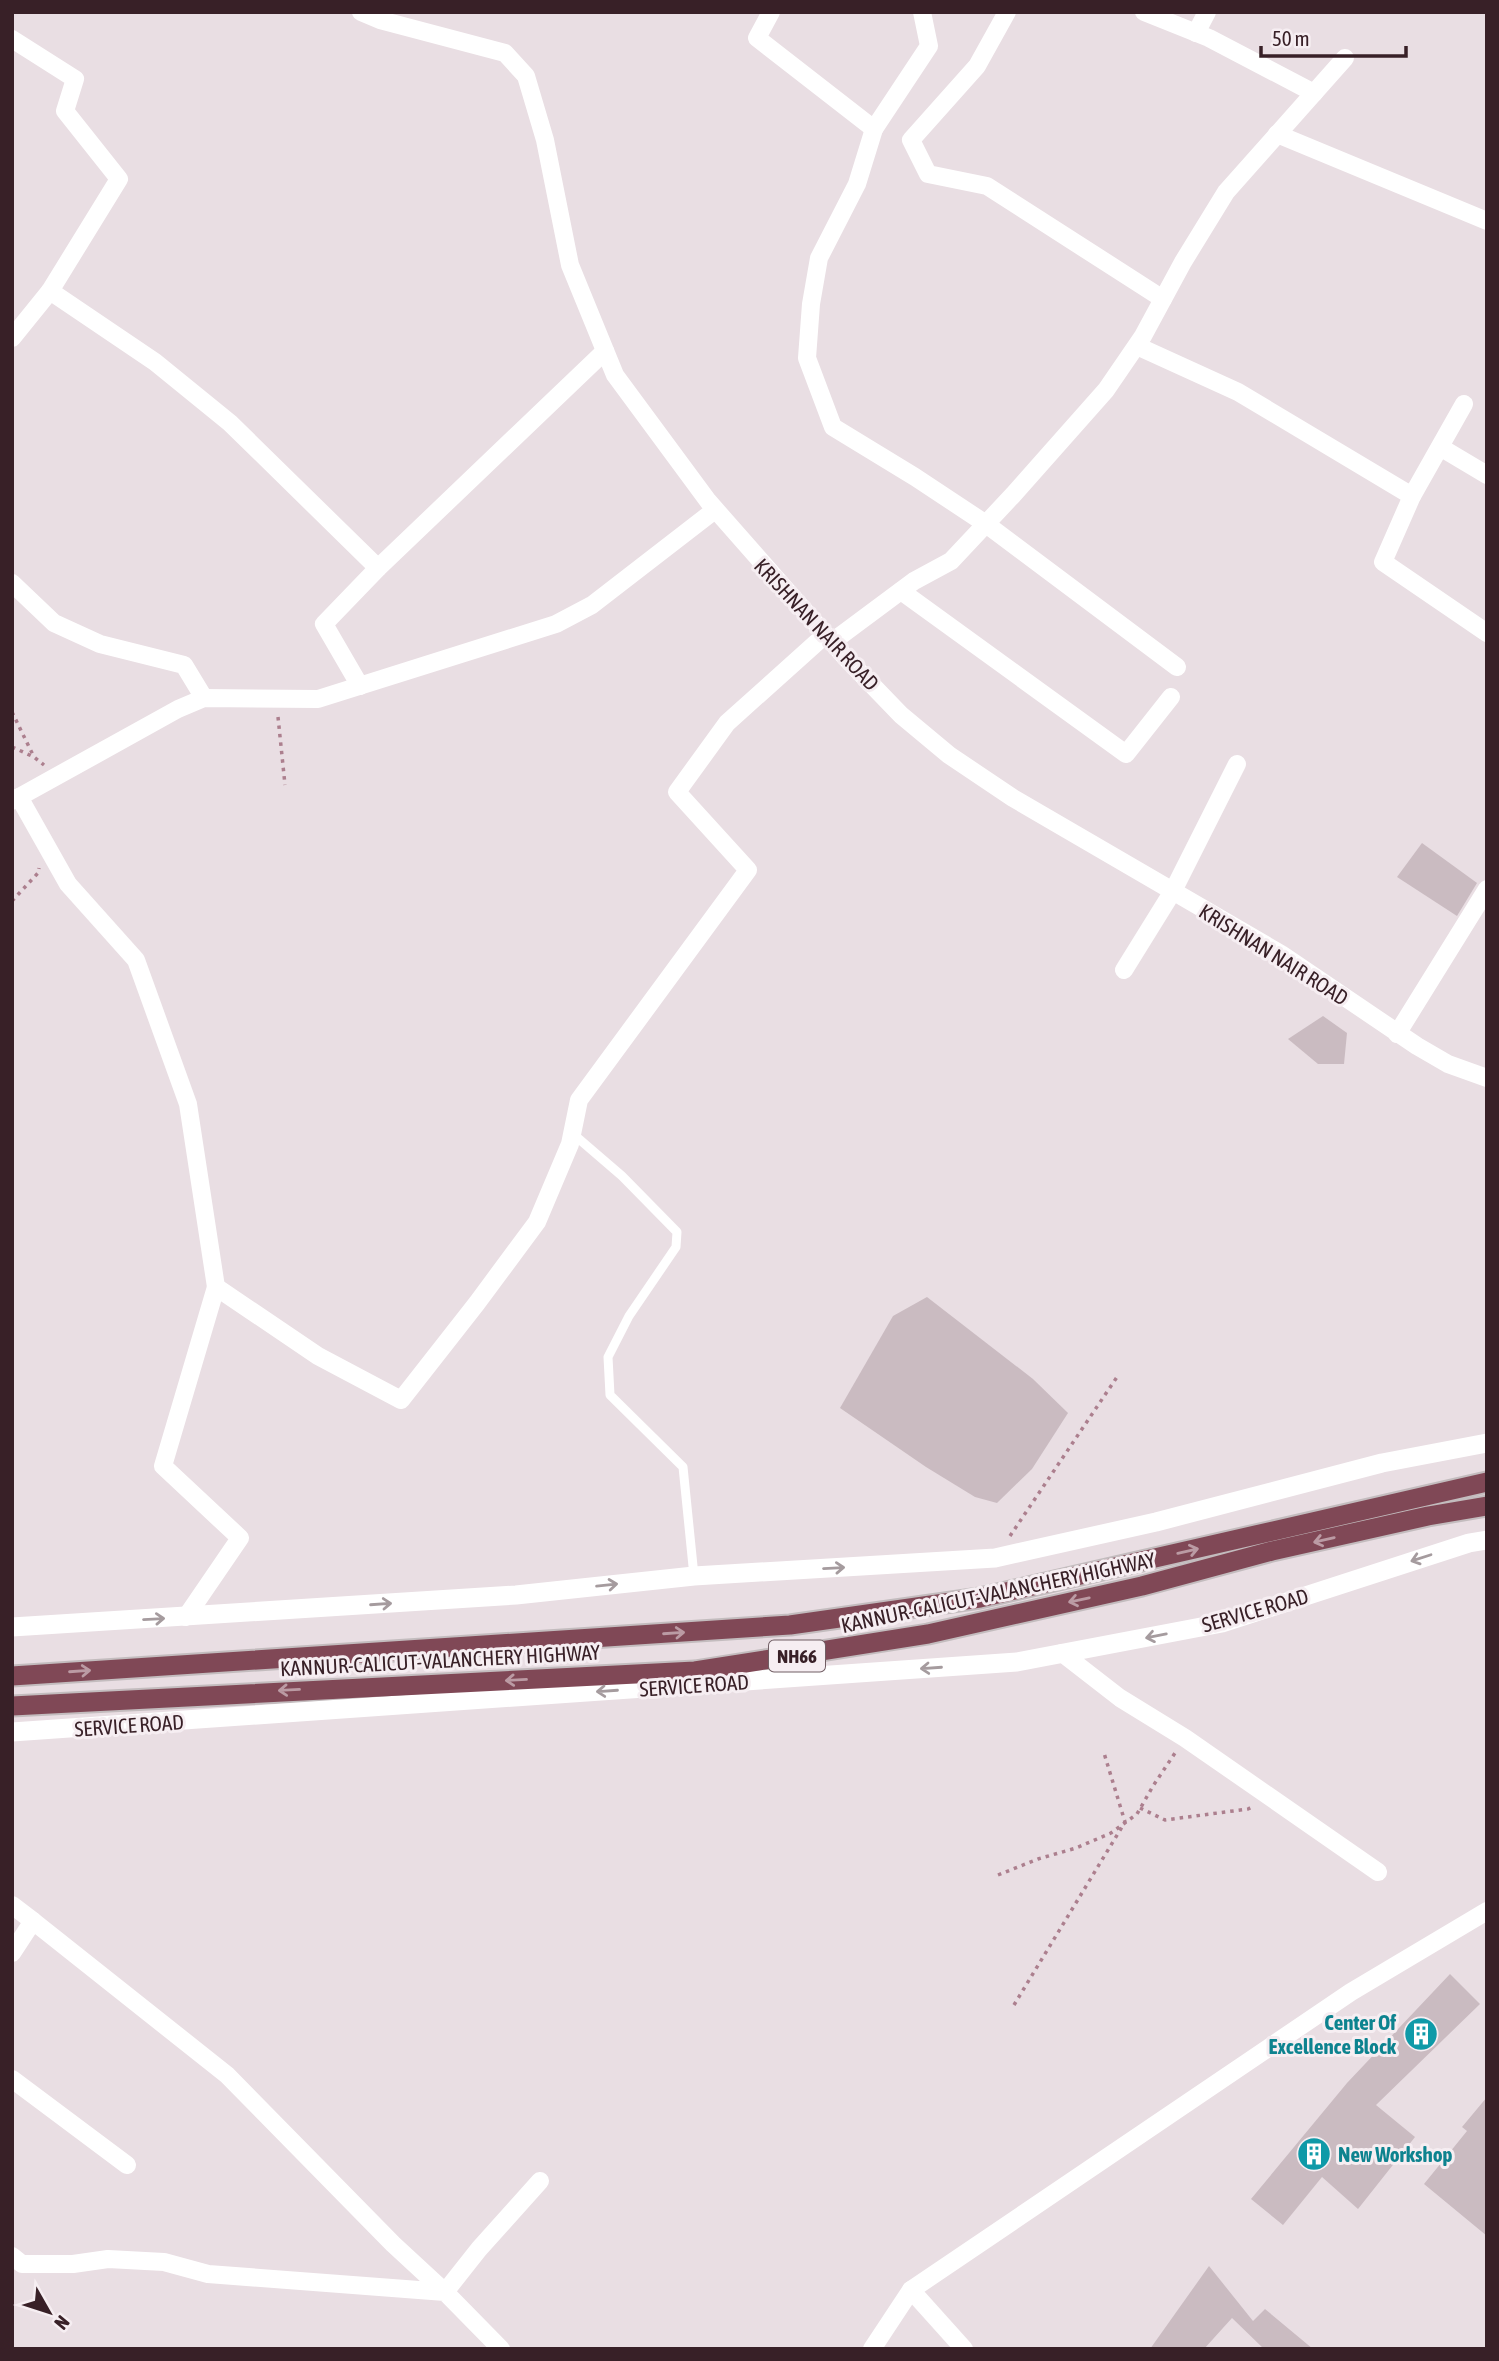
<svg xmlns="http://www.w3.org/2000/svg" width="1499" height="2361" font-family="'Asap Condensed',sans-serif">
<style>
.building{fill:#cabbc1}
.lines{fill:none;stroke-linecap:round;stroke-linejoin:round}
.trunk-casing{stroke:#c3bcbe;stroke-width:23}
.path{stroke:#ac7f8e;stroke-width:3.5;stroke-dasharray:3.5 5;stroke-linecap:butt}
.service{stroke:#fff;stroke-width:9}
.minor{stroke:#fff;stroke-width:18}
.tertiary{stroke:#fff;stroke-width:19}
.trunk{stroke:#804856;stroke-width:19}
.oneway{stroke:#bb9ba4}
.oneway2{stroke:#a59b9e}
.labels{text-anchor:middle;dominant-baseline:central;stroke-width:6;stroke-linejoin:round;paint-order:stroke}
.shield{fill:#f6eef2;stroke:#715e64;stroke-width:2}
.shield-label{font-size:19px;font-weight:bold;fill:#382027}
.street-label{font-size:21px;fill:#382027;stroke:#f6eef2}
.culture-label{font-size:21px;font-weight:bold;fill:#0d838f;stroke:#f6eef2;text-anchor:end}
</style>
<rect width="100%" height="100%" fill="#e9dee3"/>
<g class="building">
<path d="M1422,843l55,40 -20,33 -60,-39z"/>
<path d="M1323,1016l24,17 -3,31h-26l-30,-25z"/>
<path d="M927,1297l106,82 35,34 -36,56 -35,34 -22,-6 -49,-30 -86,-59 53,-92z"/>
<path d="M1450,1974l30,30 -104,101 39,32 -57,72 -36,-32 -39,48 -32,-26 96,-116z"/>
<path d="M1487,2097v139l-63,-52 43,-53 -5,-4z"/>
<path d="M1209,2266l44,55 12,-12 48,40h-49l-32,-31 -28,31h-54z"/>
</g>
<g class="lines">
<g class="trunk-casing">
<g id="trunk">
<path d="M12,1676l778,-51 190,-27 507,-116"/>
<path d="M12,1706l683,-35 233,-37 214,-48 130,-35 156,-35 59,-10"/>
</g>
</g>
<g class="path">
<path d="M12,712l22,45"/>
<path d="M278,717l7,68"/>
<path d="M12,747l22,10 10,8"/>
<path d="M12,901l26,-28 1,-5"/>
<path d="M1010,1536l107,-159"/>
<path d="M1140,1808l25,12 83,-11 6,-3"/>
<path d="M998,1875l40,-16 38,-11 35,-15 26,-19 16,-28 22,-33"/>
<path d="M1014,2005l111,-183 -21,-69"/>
</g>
<path class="service" d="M572,1133l50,43 55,56 -1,15 -47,69 -21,41 2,38 73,72 11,109"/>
<g class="minor">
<path d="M361,12l19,8 125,33 21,23 19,64 25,125 45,110 93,126 138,157 55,57 48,40 64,43 268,156 136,92 31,18 39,14"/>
<path d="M771,12l-14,26 117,91 55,-83 -7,-34"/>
<path d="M1007,12l-30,54 -66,74 17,34 59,12 176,113"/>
<path d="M1144,12l65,26 105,55"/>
<path d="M1196,33l11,-21"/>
<path d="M12,39l63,40 -10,32 54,68 -69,112 105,71 75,61 148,145"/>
<path d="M874,129l-17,55 -38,74 -8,46 -4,54 26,69 82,50 71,47 191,143"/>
<path d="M1277,134l210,87"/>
<path d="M12,338l38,-47"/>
<path d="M1137,346l101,46 174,104 52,-92"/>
<path d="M1440,447l47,28"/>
<path d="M1412,496l-29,66 104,71"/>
<path d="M12,583l42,40 46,21 84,21 20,33"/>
<path d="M901,591l225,163 45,-57"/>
<path d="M832,642l82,-61 37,-20 62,-66 93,-105 37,-54 40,-74 43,-70 119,-134"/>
<path d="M360,686l-36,-62 54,-56 227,-217"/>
<path d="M19,797l49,87 68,76 52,144 28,183"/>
<path d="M12,801l166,-92 26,-11 114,1 238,-75 36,-19 123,-95"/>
<path d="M1124,970l49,-79 64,-127"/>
<path d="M1397,1034l90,-145"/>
<path d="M186,1617l54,-79 -77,-72 53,-179 102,69 83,44 76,-97 60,-81 33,-78 9,-44 169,-230 -71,-78 50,-69 98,-88"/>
<path d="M1062,1653l58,45 65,40 193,134"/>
<path d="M12,1905l21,16"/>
<path d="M12,1953l21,-32 194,154 166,169 52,48 34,-43 61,-68"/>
<path d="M12,2079l115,86"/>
<path d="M12,2256l10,8h51l35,-5 56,3 44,12 237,18 56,57"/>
<path d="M911,2290l53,59"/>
<path d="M872,2349l39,-59 440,-298 136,-81"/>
</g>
<g class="tertiary">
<path d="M12,1627l504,-32 178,-19 301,-18 161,-36 226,-59 105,-20"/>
<path d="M12,1732l1005,-70 205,-39 247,-80 18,-3"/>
</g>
<use href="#trunk" class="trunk"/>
</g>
<defs><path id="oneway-shaft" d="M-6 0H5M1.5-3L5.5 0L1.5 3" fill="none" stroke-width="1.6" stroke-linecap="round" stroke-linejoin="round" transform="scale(1.75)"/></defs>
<g class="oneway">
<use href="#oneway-shaft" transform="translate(1324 1540) rotate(167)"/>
<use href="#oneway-shaft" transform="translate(1188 1551) rotate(-13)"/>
<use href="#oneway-shaft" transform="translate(1079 1600) rotate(168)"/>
<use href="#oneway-shaft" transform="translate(674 1633) rotate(-4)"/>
<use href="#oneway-shaft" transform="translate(80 1671) rotate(-4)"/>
<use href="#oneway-shaft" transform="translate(516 1680) rotate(177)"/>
<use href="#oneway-shaft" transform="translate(289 1690) rotate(177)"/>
</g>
<g class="oneway2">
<use href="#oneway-shaft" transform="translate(1421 1558) rotate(162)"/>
<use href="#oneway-shaft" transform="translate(834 1568) rotate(-3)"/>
<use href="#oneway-shaft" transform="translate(607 1585) rotate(-6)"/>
<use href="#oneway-shaft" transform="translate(381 1604) rotate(-4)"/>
<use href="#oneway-shaft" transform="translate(154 1619) rotate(-3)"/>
<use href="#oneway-shaft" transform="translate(1156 1636) rotate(169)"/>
<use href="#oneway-shaft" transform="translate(931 1668) rotate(176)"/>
<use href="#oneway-shaft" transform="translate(607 1691) rotate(176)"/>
</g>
<defs>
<g id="building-disc" transform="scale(1.75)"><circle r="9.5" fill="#0f9aa8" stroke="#f6eef2"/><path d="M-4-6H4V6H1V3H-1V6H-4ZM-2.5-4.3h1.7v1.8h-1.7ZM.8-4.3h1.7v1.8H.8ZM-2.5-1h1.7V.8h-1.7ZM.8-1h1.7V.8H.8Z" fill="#fff"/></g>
</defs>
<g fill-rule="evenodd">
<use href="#building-disc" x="1421" y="2034"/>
<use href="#building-disc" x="1314" y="2154"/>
</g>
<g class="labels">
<rect class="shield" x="769" y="1640.5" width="56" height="31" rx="5"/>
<g class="shield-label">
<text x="797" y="1656">NH66</text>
</g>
<g class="street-label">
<text transform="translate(817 624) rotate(47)">KRISHNAN NAIR ROAD</text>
<text transform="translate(1274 954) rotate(32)">KRISHNAN NAIR ROAD</text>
<text transform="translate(998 1592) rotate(-12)">KANNUR-CALICUT-VALANCHERY HIGHWAY</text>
<text transform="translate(1255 1610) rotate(-16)">SERVICE ROAD</text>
<text transform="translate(440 1660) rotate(-3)">KANNUR-CALICUT-VALANCHERY HIGHWAY</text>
<text transform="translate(694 1685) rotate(-4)">SERVICE ROAD</text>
<text transform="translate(129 1725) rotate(-4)">SERVICE ROAD</text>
</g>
<g class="culture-label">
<text x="1396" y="2022">Center Of<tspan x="1396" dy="24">Excellence Block</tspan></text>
<text x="1338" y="2154" text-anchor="start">New Workshop</text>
</g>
</g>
<rect width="1499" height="2361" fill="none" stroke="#382027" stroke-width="28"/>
<g transform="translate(49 2312) rotate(129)" stroke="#f6eef2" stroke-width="5" paint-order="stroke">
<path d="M0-5L12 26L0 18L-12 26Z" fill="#382027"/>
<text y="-10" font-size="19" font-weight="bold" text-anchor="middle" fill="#382027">N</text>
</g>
<path d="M1261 46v10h145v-10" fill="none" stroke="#382027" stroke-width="3.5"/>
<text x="1272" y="46" font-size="21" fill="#382027" stroke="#f6eef2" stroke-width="5" paint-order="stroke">50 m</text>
</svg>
